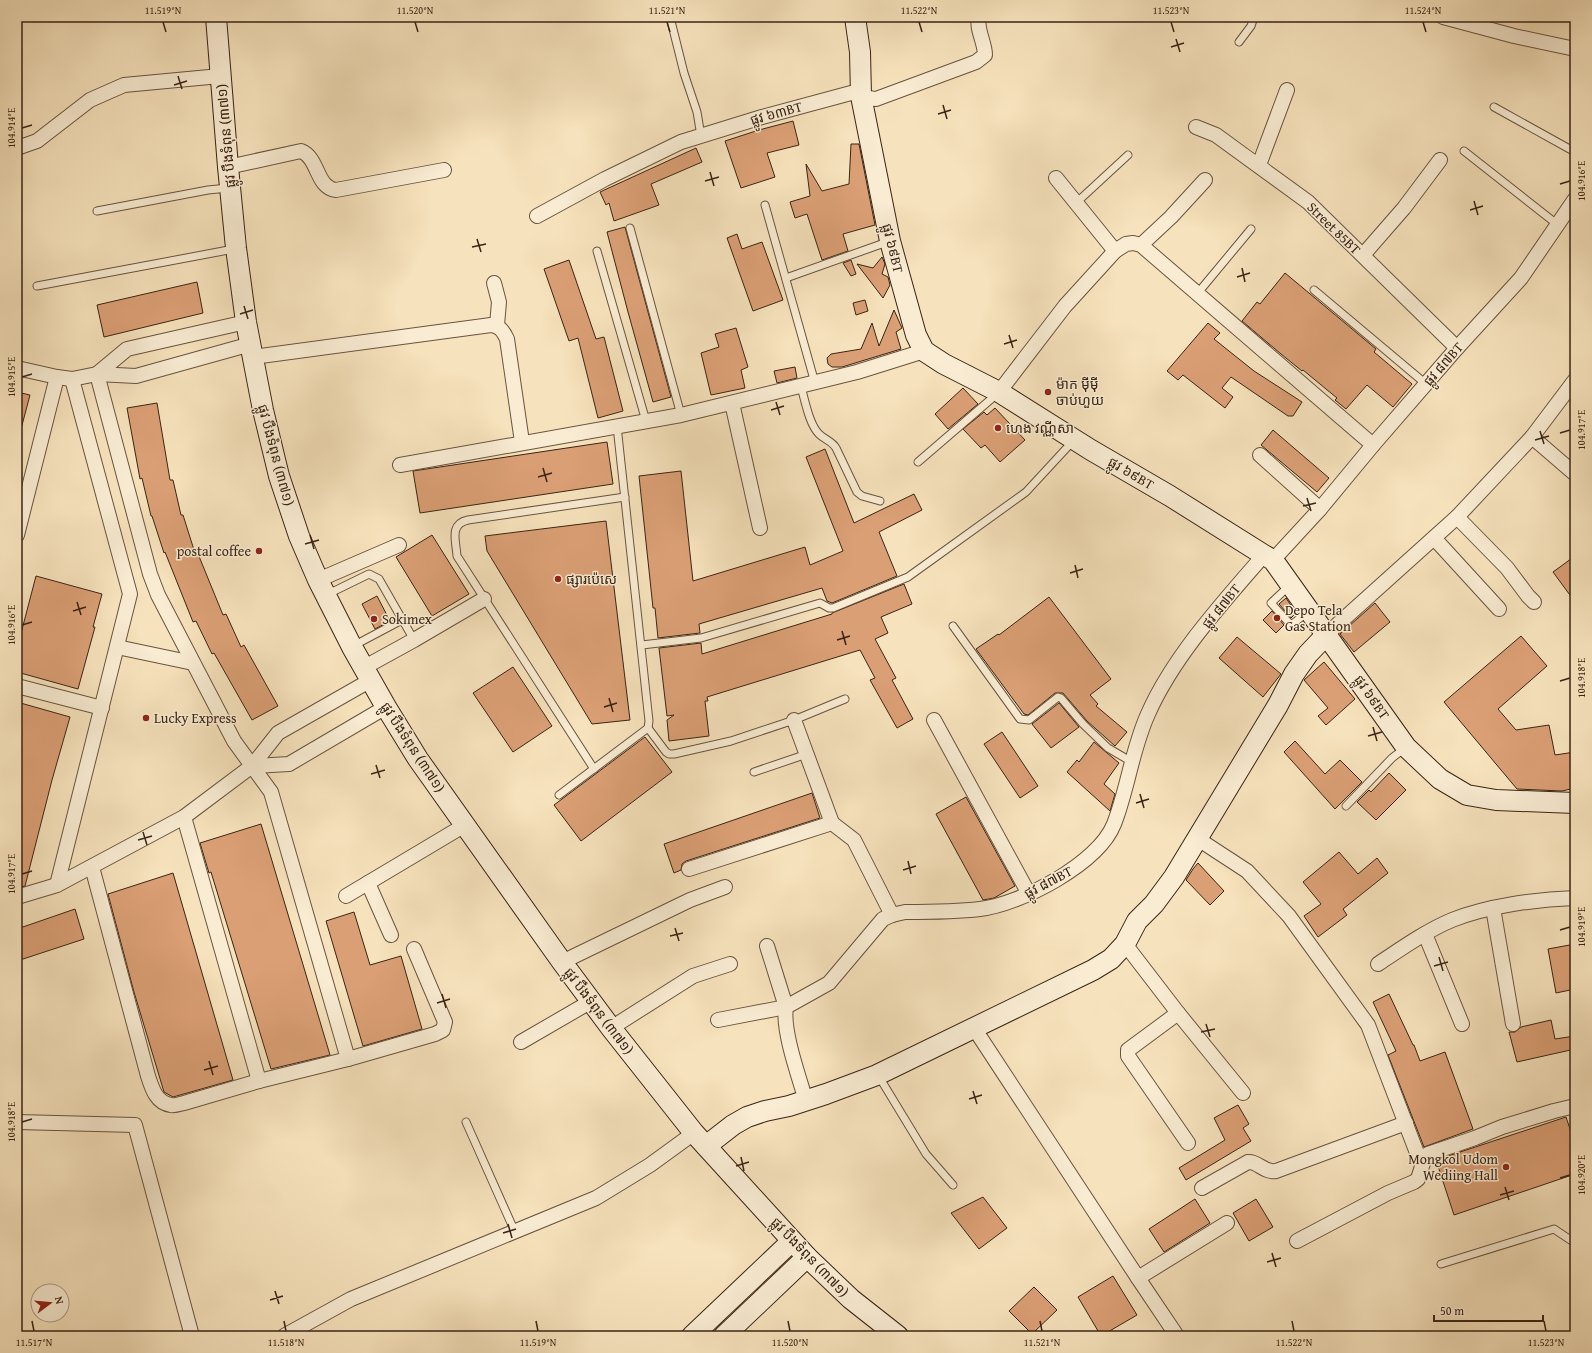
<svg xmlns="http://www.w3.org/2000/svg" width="1592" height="1353" font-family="'Gentium Book Plus','Noto Sans Khmer',serif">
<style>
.building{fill:#db9f75;stroke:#3a2415}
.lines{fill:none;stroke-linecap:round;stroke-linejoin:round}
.lane-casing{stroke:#69543f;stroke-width:9}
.street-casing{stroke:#69543f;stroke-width:16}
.secondary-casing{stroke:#3a2415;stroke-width:22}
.lane{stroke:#f9ecd3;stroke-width:7}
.street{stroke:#f9ecd3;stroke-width:14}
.secondary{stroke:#f9ecd3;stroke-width:20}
.ticks{fill:none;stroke:#3a2415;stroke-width:1.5}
.poi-dot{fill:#8f2418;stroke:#f9ecd3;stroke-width:1.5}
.labels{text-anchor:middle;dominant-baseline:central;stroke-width:3;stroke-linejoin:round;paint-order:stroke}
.street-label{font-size:14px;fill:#3a2415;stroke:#f9ecd3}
.poi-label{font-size:14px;fill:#3a2415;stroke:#f9ecd3;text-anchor:start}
.neatline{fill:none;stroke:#3a2415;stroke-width:1.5}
.ticks-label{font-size:10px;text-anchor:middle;fill:#3a2415}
</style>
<rect width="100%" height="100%" fill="#f6e2bc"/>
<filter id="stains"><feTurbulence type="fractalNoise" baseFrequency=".005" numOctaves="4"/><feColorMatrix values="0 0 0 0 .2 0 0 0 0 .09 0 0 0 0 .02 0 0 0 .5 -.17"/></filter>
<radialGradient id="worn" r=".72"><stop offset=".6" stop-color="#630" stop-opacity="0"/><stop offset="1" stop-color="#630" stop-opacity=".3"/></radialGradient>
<g class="building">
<path d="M793,121l6,24 -32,8 8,24 -34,11 -16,-47 34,-11z"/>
<path d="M851,144h8l16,81 -32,9 5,17 -26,9 -15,-46 -12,4 -5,-16 20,-6 -4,-32 16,27 27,-7z"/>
<path d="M696,148l6,14 -51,22 8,21 -45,16 -5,-18 -3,2 -6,-13z"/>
<path d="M625,227l46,170 -18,5 -25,-90 -21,-80z"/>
<path d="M737,234l5,15 20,-7 21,58 -30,11 -26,-73z"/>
<path d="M882,257l3,7 -3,10 6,3 2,8 -7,13 -26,-34 16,4z"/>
<path d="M569,260l27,79 8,-2 19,74 -25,7 -20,-80 -9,3 -25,-72z"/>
<path d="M851,260l5,14 -5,2 -8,-13z"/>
<path d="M1285,273l91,76 -2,3 38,32 -19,23 -26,-22 -21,24 -11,-9 2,-2 -11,-9 -23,-19 -1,1 -21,-17 -39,-33 15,-19 3,2z"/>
<path d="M197,282l6,31 -99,24 -7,-32z"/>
<path d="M865,300l3,11 -12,4 -3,-12z"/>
<path d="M894,310l8,18 -6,4 5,17 -59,18h-10l-4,-3 -1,-6 4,-4 30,-5 11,-26 7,23z"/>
<path d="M1208,323l12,10 -6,6 40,32 48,31 -9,14h-5l-57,-39 -9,11 11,9 -8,11 -42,-33 -5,5 -11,-9z"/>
<path d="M736,328l12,39 -7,3 4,18 -34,7 -10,-42 18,-6 -4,-13z"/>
<path d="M795,367l2,11 -20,5 -3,-12z"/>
<path d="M963,388l15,16 -30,25 -13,-15z"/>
<path d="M17,392l13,3 -9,34h-4z"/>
<path d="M157,403l13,77h3l8,35h2l11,35 2,-1 27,66 3,-1 15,33 3,-2 34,61 -26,14 -38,-67 -2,1 -16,-33 -3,1 -28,-70 -1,1 -12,-37h-1l-9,-38 -2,1 -13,-71z"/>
<path d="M995,408l30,32 -25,22 -15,-17 -4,3 -18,-19 21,-17 3,3z"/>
<path d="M1273,430l56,48 -12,14 -56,-47z"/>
<path d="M607,442l6,42 -193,29 -7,-42z"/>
<path d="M825,449l29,74 60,-29 8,16 -43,22 18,44 -65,27 -5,-2 -5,-13 -123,36 1,9 -42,5 -3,-30h-2l-14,-132 42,-5 12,110 112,-34 5,18 33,-14 -37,-94z"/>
<path d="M606,521l24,199 -38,4 -105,-173 -2,-15z"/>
<path d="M432,535l37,59 -37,22 -36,-59z"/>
<path d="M1575,556v46l-22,-30z"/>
<path d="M36,576l66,18 -9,33h2l-17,62 -61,-17v-32l2,1z"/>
<path d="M904,584l8,20 -31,13 7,16 -13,6 21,39 -4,2 21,39 -16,9 -27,-48 5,-2 -15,-28 -153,47 1,4h-3l4,35 -40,5 -2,-21 7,-5 -7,1 -8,-68 42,-5 1,11 130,-40v-1z"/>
<path d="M377,596l13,25 -15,8 -13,-25z"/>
<path d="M1049,597l62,82 -21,16 8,9 -2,2 31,26 -12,14 -28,-25 -24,-28h-8l-27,22 -4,-1 -48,-65 22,-15 1,1z"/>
<path d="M1286,598l10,15 -5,5 -12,-14z"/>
<path d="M1375,603l15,19 -36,30 -14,-18z"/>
<path d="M1272,611l12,14 -8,8 -13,-13z"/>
<path d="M1521,636l26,30 -49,43 18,21 33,-5 6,30 20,-3v36l-13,3 -45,-2 -73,-87z"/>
<path d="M1237,637l44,37 -18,23 -44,-39z"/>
<path d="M1324,662l31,37 -29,26 -8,-9 10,-8 -24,-28z"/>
<path d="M513,667l39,59 -39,26 -40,-59z"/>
<path d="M17,702l53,15 -18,63 -27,106 -8,2z"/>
<path d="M1059,703l20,24 -28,21 -19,-24z"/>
<path d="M1002,732l36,54 -18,12 -36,-54z"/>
<path d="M645,737l27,35 -91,69 -27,-36z"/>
<path d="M1295,741l30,33 15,-14 22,22 -27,27 -51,-57z"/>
<path d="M1094,742l25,21 -15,21 11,10 -5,17 -43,-39 10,-12 2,2z"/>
<path d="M1389,773l17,17 -30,30 -19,-18 12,-12 2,2z"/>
<path d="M812,793l8,25 -134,43 -4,3 -1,6 -7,3 -10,-29z"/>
<path d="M966,797l49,89 -21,12 -11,2 -47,-86z"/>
<path d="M261,824l69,231 -59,14 -60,-197 -2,1 -9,-30z"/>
<path d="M1339,852l19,22 19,-16 11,15 -45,36 4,6 -29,22 -14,-21 17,-12 -18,-22z"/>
<path d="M1198,863l26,28 -14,14 -24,-25 7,-11z"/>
<path d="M173,873l60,207 -60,17 -9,-5 -30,-100 -26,-98z"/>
<path d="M75,909l9,30 -67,22v-32z"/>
<path d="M354,912l16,53 31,-9 21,73 -59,17 -37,-125z"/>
<path d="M1575,944v45l-19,4 -8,-44z"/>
<path d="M1389,994l24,51h1l6,16 25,-9 28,77 -49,18 -36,-92 8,-4 -23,-49z"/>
<path d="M1551,1020l4,19 20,-3v13l-58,13 -8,-30h6l6,-5z"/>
<path d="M1238,1105l11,19 -6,4 8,13 -65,39 -7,-12 46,-28 -11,-22z"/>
<path d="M1566,1117l9,27v30l-121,41 -18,-55z"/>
<path d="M983,1197l24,31 -28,21 -28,-36z"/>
<path d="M1195,1199l15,24 -46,29 -15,-23z"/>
<path d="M1256,1199l17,28 -24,14 -16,-28z"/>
<path d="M1113,1276l24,39 -36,21 -23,-39z"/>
<path d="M1034,1287l23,23 -25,24 -23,-23z"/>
</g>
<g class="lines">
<g class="lane-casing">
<g id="lane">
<path d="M670,17l14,56 13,39 4,24"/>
<path d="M1239,42l12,-16 3,-9"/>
<path d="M1494,107l81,45"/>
<path d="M1464,151l94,74"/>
<path d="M1076,203l52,-48"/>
<path d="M765,205l50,178"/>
<path d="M97,211l111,-21 20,-2"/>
<path d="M630,228l51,187"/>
<path d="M597,251l49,170"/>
<path d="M786,278l104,-37"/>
<path d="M37,286l197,-37"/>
<path d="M1314,290l112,94"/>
<path d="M1197,294l54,-65"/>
<path d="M801,387c4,13 8,37 18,47 6,6 13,7 17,14l21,44 5,4 18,5"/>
<path d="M918,462l79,-68"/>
<path d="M1289,586l-18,17 20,22 17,-13"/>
<path d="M326,595l43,-21 10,5 35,61"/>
<path d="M953,626l67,93 9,1 29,-23 3,1 22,26 25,24 24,14"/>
<path d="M642,645l59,-7 119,-35 9,5h4l75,-31 118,-85 48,-52"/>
<path d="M353,646l49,-26"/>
<path d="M648,728l18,24 3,2h5l57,-13 63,-21 51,-21"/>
<path d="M594,769l-137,-213c-1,-15 -8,-32 11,-36l157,-23"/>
<path d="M754,772l53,-18"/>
<path d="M559,795l89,-67 1,-7 -32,-295"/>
<path d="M1346,806l46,-48 13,-10"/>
<path d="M878,1075l48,79 27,31"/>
<path d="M466,1122l49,110"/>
<path d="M1441,1264l113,-35 21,14"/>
</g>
</g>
<g class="street-casing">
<g id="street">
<path d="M1443,17l71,19 61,13"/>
<path d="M1196,127l20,8 92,67 149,146"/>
<path d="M17,148l20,-7 53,-41 34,-15 96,-9"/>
<path d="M1259,165l28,-75"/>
<path d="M228,167l73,-16c18,7 15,37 35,39l108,-20"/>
<path d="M1056,178l59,73"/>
<path d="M537,216l68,-37 76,-37 81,-25 89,-24c8,0 16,6 25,6l100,-37 9,-7c0,-13 -9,-25 -6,-38"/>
<path d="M1141,245l30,-28 34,-37"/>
<path d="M1363,255l41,-47 36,-48"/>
<path d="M494,283l5,19 -2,23"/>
<path d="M253,357l238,-32c9,1 12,6 16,14l15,103"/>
<path d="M17,368l40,9 15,2 25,-5 39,2 115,-32"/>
<path d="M97,374l30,-25 119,-27"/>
<path d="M999,392l66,-86 50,-55 11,-7 7,-1 8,2 232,200"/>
<path d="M732,403l28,125"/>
<path d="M1532,437l43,37"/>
<path d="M1260,455l60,54"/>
<path d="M400,465l281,-50 176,-43 67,-21"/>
<path d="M1457,517l50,51 21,28 6,6"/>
<path d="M17,535l40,-158"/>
<path d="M1434,538l65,71"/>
<path d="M1273,560l47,-51 53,-64 84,-97 64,-70 54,-79"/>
<path d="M318,580l81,-35"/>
<path d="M1327,634l130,-117 75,-80 43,-57"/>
<path d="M117,647l76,16"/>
<path d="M363,668l51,-28 70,-41"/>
<path d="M17,686l85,22"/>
<path d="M794,720l38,103 22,17 38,75"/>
<path d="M934,720l95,174"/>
<path d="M252,766l37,-2 97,-57"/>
<path d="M184,817l75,264"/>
<path d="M1198,839l49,32 42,45 79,109 49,128 7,7"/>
<path d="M92,867l56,209c4,12 8,27 23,29 3,1 9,-1 13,-2l75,-22 89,-22 -77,-267 -37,-51 -76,-146 -8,-21 -53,-200"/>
<path d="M689,869l143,-46"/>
<path d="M368,883l23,52"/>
<path d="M57,885l73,-291 -58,-215"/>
<path d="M346,896l119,-71"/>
<path d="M17,897l40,-12 127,-68 68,-51 26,-33 93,-53"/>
<path d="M1493,908l20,116"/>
<path d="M1425,934l37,90"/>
<path d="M1125,944l53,69 65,80"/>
<path d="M562,962l128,-62 35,-13"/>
<path d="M1378,964c24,-16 48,-33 74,-44 35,-14 85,-21 123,-22"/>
<path d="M1178,1013l-50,37v6l60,87"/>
<path d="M718,1020l68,-13 -19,-61"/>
<path d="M611,1028l82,-52 37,-12"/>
<path d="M974,1028l164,250 39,58"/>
<path d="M521,1042l69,-40"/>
<path d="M348,1059l87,-25 8,-4 2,-8 -31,-73"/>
<path d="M806,1101c-7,-24 -24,-71 -20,-94l43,-24 54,-64 9,-4 13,-3c25,0 50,0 75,-3 41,-5 118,-45 134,-85 14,-36 18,-75 34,-110 25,-57 75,-112 116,-159"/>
<path d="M17,1122l118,3 57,211"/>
<path d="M1202,1188l46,-26c10,-1 16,11 28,9l130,-48"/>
<path d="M1297,1241l91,-48 26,-11 4,-3 6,-19 4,-6 47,-16 27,-11 52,-16 21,-5"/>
<path d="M1138,1278l89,-55"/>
<path d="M284,1336l67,-37 245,-101 54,-33 44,-32"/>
</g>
</g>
<g class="secondary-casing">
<g id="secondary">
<path d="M216,17l12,150 8,81 10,74 17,88 16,66 20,60 19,44 34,67 34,60 32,52 144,203 49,66 83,105 113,124 44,42 47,37"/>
<path d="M855,17l5,35 1,44 29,145 26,94 8,16 20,13 55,28 92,58 79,46 94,59 9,5 133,187 34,32 27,16 29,5 79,3"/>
<path d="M706,1146l27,-21 14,-8 18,-6 24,-5 37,-12 51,-19 216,-105 18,-11 14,-15 12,-23 17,-17 20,-27 104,-172 16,-31 14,-20 19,-20"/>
<path d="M692,1336l100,-95"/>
<path d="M724,1336l83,-79"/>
</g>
</g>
<use href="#lane" class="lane"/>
<use href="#street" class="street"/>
<use href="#secondary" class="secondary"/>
</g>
<path class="ticks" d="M163,22l3,10M415,22l3,10M667,22l3,10M919,22l3,10M1171,22l3,10M1423,22l3,10M1176,39l4,13M1171,47l13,-4M178,76l4,13M174,85l13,-4M943,105l4,14M938,114l13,-4M22,128l10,-3M710,172l4,14M705,181l14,-4M1560,184l10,-3M1474,201l4,14M1470,210l13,-4M477,239l4,13M472,247l14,-3M1242,268l3,14M1237,277l13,-4M244,306l4,13M240,314l13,-4M1009,335l4,13M1004,344l13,-4M22,377l10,-3M776,402l4,13M771,410l13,-4M1540,431l4,13M1560,433l10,-3M1535,440l14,-4M543,468l4,14M538,477l14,-4M1307,498l4,13M1303,506l13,-3M310,535l4,14M305,544l14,-4M1075,565l3,13M1070,573l13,-4M77,602l4,13M73,611l13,-4M22,625l10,-3M842,631l4,14M837,640l13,-4M1560,681l10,-3M609,698l4,14M604,707l13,-4M1373,727l4,14M1368,736l14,-4M376,765l4,13M371,774l14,-4M1140,794l4,14M1136,803l13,-4M143,832l4,13M138,840l14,-4M908,861l3,13M903,870l13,-4M22,874l10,-3M675,928l4,13M1560,930l10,-3M670,936l13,-3M1439,957l4,14M1434,966l14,-4M442,994l4,14M437,1003l13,-4M1206,1024l4,13M1201,1032l14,-3M209,1061l4,14M204,1070l14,-4M973,1091l4,13M969,1099l13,-4M22,1122l10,-3M741,1157l3,14M736,1166l13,-4M1560,1178l10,-3M1505,1187l4,13M1500,1195l14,-4M508,1224l4,14M503,1233l13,-4M1272,1253l4,14M1267,1262l14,-4M275,1291l4,13M270,1300l13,-4M32,1321l2,10M284,1321l2,10M536,1321l2,10M788,1321l2,10M1040,1321l2,10M1292,1321l2,10M1544,1321l2,10"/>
<g class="poi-dot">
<circle cx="1048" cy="392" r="4"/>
<circle cx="998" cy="428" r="4"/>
<circle cx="259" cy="551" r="4"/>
<circle cx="558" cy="579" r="4"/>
<circle cx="1277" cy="618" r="4"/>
<circle cx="374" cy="619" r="4"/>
<circle cx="146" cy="718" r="4"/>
<circle cx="1506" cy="1167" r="4"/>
</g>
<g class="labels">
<g class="street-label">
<text transform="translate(776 113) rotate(-16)">ផ្លូវ ៦៣BT</text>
<text transform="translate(226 136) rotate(-95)">ផ្លូវ បឹងទំពុន (៣៧១)</text>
<text transform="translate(1334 228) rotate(44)">Street 85BT</text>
<text transform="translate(893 248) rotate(76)">ផ្លូវ ៦៩BT</text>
<text transform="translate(1443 364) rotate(-49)">ផ្លូវ ៨៧BT</text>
<text transform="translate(276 455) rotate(75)">ផ្លូវ បឹងទំពុន (៣៧១)</text>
<text transform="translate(1131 473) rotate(30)">ផ្លូវ ៦៩BT</text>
<text transform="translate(1221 606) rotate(-51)">ផ្លូវ ៨៧BT</text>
<text transform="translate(1372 697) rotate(55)">ផ្លូវ ៦៩BT</text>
<text transform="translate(413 747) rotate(57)">ផ្លូវ បឹងទំពុន (៣៧១)</text>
<text transform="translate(1048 882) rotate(-28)">ផ្លូវ ៨៧BT</text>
<text transform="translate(599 1011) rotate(53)">ផ្លូវ បឹងទំពុន (៣៧១)</text>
<text transform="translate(810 1257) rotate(46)">ផ្លូវ បឹងទំពុន (៣៧១)</text>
</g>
<g class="poi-label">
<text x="1056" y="384">ម៉ាក ម៉ីម៉ី<tspan x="1056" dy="16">ចាប់ហួយ</tspan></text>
<text x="1006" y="428">ហេង វណ្ណីសា</text>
<text x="251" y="551" text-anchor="end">postal coffee</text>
<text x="566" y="579">ផ្សារប៉េសេ</text>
<text x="1285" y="610">Depo Tela<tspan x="1285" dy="16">Gas Station</tspan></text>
<text x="382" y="619">Sokimex</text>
<text x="154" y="718">Lucky Express</text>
<text x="1498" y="1159" text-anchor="end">Mongkol Udom<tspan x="1498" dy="16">Wediing Hall</tspan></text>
</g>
</g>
<rect width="1592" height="1353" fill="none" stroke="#f6e2bc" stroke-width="44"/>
<g transform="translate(50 1303) rotate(74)"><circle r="19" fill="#f9ecd3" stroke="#ad9c87"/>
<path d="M0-3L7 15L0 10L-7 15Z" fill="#8f2418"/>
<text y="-6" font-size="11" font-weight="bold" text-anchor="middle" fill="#3a2415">N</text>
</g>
<path d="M1434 1315v6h109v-6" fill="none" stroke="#3a2415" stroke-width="2"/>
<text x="1440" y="1315" font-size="12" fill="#3a2415" stroke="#f9ecd3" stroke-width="3" paint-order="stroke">50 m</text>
<rect x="22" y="22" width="1548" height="1309" class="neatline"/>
<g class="ticks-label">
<text x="163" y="14">11.519°N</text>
<text x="415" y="14">11.520°N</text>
<text x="667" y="14">11.521°N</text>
<text x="919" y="14">11.522°N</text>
<text x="1171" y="14">11.523°N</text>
<text x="1423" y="14">11.524°N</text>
<text transform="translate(11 128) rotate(-90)" y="4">104.914°E</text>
<text transform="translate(1581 181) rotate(-90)" y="4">104.916°E</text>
<text transform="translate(11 377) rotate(-90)" y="4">104.915°E</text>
<text transform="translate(1581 430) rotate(-90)" y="4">104.917°E</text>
<text transform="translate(11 625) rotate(-90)" y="4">104.916°E</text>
<text transform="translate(1581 678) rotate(-90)" y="4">104.918°E</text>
<text transform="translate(11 874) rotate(-90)" y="4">104.917°E</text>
<text transform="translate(1581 927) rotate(-90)" y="4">104.919°E</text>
<text transform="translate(11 1122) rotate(-90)" y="4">104.918°E</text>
<text transform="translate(1581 1175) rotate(-90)" y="4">104.920°E</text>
<text x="34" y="1346">11.517°N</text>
<text x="286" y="1346">11.518°N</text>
<text x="538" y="1346">11.519°N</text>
<text x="790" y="1346">11.520°N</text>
<text x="1042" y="1346">11.521°N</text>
<text x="1294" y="1346">11.522°N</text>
<text x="1546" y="1346">11.523°N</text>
</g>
<rect width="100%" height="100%" filter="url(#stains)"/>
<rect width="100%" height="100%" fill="url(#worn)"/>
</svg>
